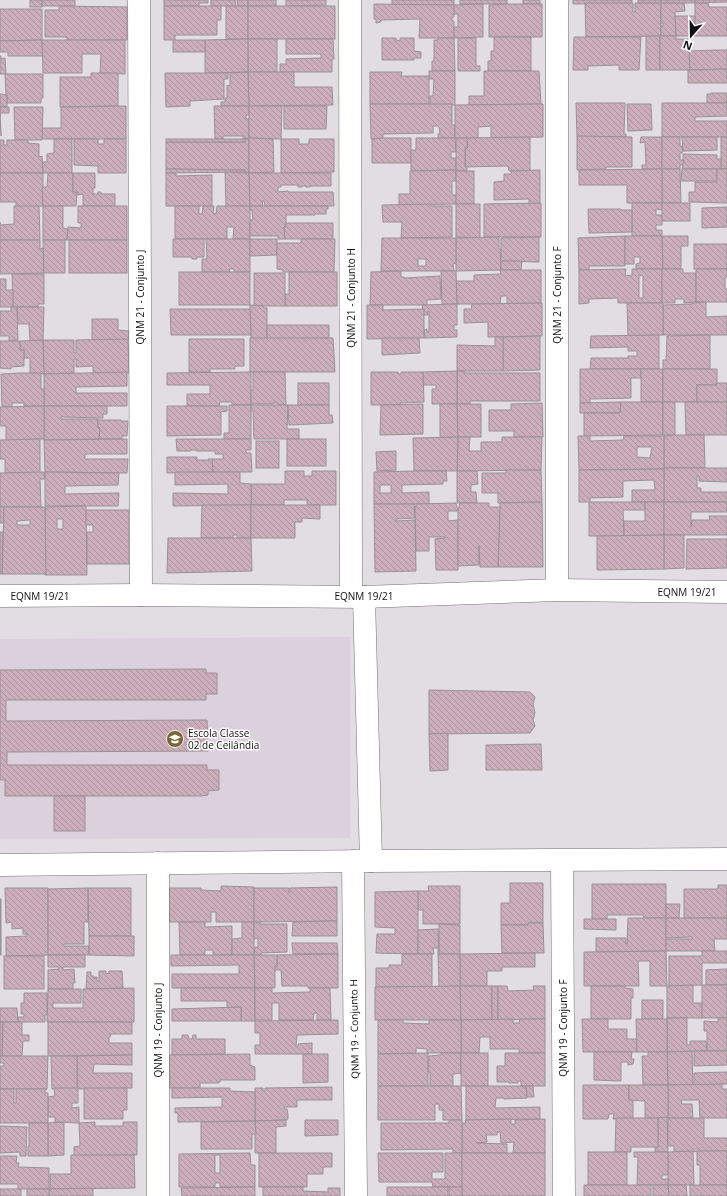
<svg xmlns="http://www.w3.org/2000/svg" width="727" height="1196" font-family="'Open Sans',sans-serif">
<style>
.built{fill:#dbd1dc}
.building{fill:url(#building-back-hatch);stroke:#999295;fill-rule:evenodd}
.lines{fill:none;stroke-linecap:round;stroke-linejoin:round}
.minor-casing{stroke:#757075;stroke-width:23}
.minor{stroke:#fff;stroke-width:22}
.labels{text-anchor:middle;dominant-baseline:central;stroke-width:3;stroke-linejoin:round;paint-order:stroke}
.street-label{font-size:10px;fill:#100f11;stroke:#fff}
.poi-label{font-size:10px;fill:#100f11;stroke:#fff;text-anchor:start}
</style>
<defs>
<pattern id="building-back-hatch" width="6" height="6" patternUnits="userSpaceOnUse"><rect width="6" height="6" fill="#ccadba"/><path d="M-1 5l2 2M0 0l6 6M5-1l2 2" fill="none" stroke="#ae949f"/></pattern>
</defs>
<rect width="100%" height="100%" fill="#e2dde2"/>
<path class="built" d="M350,637v201l-350,1v-200z"/>
<g class="building">
<rect x="30" y="0" width="12" height="7"/>
<rect x="42" y="0" width="33" height="6"/>
<path d="M164,0h44v3h-9v3h-35z"/>
<path d="M211,0h24l1,6h-25z"/>
<path d="M237,0h11v6h-10z"/>
<rect x="248" y="0" width="28" height="6"/>
<path d="M286,0h40v5l-40,1z"/>
<rect x="392" y="0" width="62" height="5"/>
<rect x="460" y="0" width="47" height="4"/>
<rect x="523" y="0" width="17" height="4"/>
<path d="M573,0h59v3l-59,1z"/>
<rect x="638" y="0" width="23" height="3"/>
<rect x="661" y="0" width="34" height="3"/>
<path d="M695,0h32v2l-32,1z"/>
<path d="M585,3h48v9h2v-9h26v33l-75,1z"/>
<path d="M661,3h23l1,8 -10,1 1,24h-15v-10h2v-3h-2z"/>
<path d="M695,3h13l1,4h18v29h-32z"/>
<path d="M374,4l80,1v12h-2v4h2v17h-35l1,-19 -39,1v2l-5,1v-4h-2z"/>
<path d="M483,4v33l-29,1v-11h4v-13h-4v-9z"/>
<path d="M507,4h35v33h-53v-32z"/>
<path d="M59,6l68,1v33h-60v-3h-22v-27h14z"/>
<path d="M164,6h57v14h-4v15h-42v5h-11z"/>
<rect x="226" y="6" width="22" height="33"/>
<rect x="248" y="6" width="87" height="33"/>
<path d="M0,9h42v31l-42,1z"/>
<path d="M675,16h20v20h-19z"/>
<rect x="646" y="36" width="14" height="34"/>
<path d="M660,36h16v3h13l1,31h-30z"/>
<path d="M494,37h37v34h-43v-10h3v-10h3z"/>
<path d="M574,37h67l-2,33h-20v-5l-31,1v4h-15z"/>
<path d="M382,38h14v2l4,1v-3h14v13l7,1v6h-7v2h-32z"/>
<path d="M438,38h16l1,33h-23v-10h2v-21h4z"/>
<path d="M458,38h18v28h4v5h-22z"/>
<rect x="248" y="39" width="29" height="33"/>
<path d="M248,39v33l-43,1v-33z"/>
<path d="M286,39h47l1,20h-2v13h-52v-8h6v-5l35,-1v-4h-35z"/>
<path d="M42,40l1,16h-35v-4h-8v-11z"/>
<path d="M42,40h83v34l-25,-1 1,-19h-19v19h-39z"/>
<rect x="173" y="40" width="32" height="12"/>
<path d="M717,50h10v19l-37,1 -1,-19z"/>
<path d="M0,56h1v3l4,-1 1,16h-6z"/>
<path d="M727,69v14h-39v-13z"/>
<path d="M429,71h26v34h-25v-9h3l1,-17h-5z"/>
<path d="M484,71h55l2,33 -72,1v-9h15z"/>
<path d="M248,72h46v15h38l1,18 -84,1z"/>
<path d="M248,72l1,34h-28v-4h4v-4h2v-13l3,1v-13z"/>
<path d="M370,72h32l-1,4h28v28h-59z"/>
<path d="M91,73h27v33l-58,1v-30h31z"/>
<path d="M165,73h63v6h-4v20l-34,2v5l-24,1z"/>
<path d="M5,74h38v24h-2v5h-34v-9h-1z"/>
<path d="M711,93h16v10h-20v-9h4z"/>
<path d="M0,94l7,1v12h-7z"/>
<path d="M576,103h49l-1,31h2v3h-49z"/>
<path d="M662,103h65v13l-32,1v4h32v16h-65z"/>
<path d="M370,104h82v21h3v13h-17v-4l2,-1 -1,-6 -1,-1h-5v7l-50,1v4l-12,1z"/>
<path d="M543,104v33l-52,1v-12l-13,1v11h-23v-33z"/>
<path d="M627,104h24l1,26 -24,1z"/>
<path d="M126,106v33h-84v-11h19v-21z"/>
<path d="M214,106h35v9h-3v4h3v19l-6,1v-3h-20v3h-8z"/>
<path d="M249,106h33l-1,33 -32,-1z"/>
<path d="M284,106h43l-1,23h-42z"/>
<path d="M0,107h9v6h-9l1,23z"/>
<path d="M14,107h29l-1,33h-27z"/>
<path d="M578,136l54,1v30h-26v2l-29,1v-33z"/>
<path d="M530,137v34h-21l-1,-5 -43,1v-19h2v-10z"/>
<path d="M641,137h21v32h-20v-4h4l-1,-23 -5,1z"/>
<path d="M662,137h18v9l3,1 -1,6h-2v7h4v5h-4v4h-18z"/>
<path d="M682,137h35v13l-34,1z"/>
<rect x="721" y="137" width="6" height="32"/>
<path d="M249,138v35l-4,-1v-2l-79,-1v-27h79v-3z"/>
<path d="M249,138l24,1 1,33 -25,1z"/>
<path d="M383,138h28v25h-39v-24z"/>
<path d="M416,138h39l1,14h-5v6h5v12l-45,1v-21h5z"/>
<path d="M456,138h11v10h-2v19l2,-1v5h-11z"/>
<path d="M54,139h18v34h-29l-1,-11h5v-8l7,-1z"/>
<path d="M74,139h24v5h6v-5h22v34h-28v-7l-24,-1z"/>
<rect x="166" y="139" width="79" height="3"/>
<path d="M281,139h18v5h10v-5h25v33l-53,1z"/>
<path d="M0,140h4v5h3v-5h21v3l11,1v13l3,-1 1,17h-43z"/>
<path d="M683,154l34,1v4h4v10h-39l2,-9h-1z"/>
<path d="M166,169l79,1v2l-79,1z"/>
<path d="M662,169h18l1,34h-19z"/>
<path d="M662,169v34h-35v-18h-48v-15z"/>
<path d="M682,169h35v12h-36z"/>
<path d="M717,169h10v34l-38,-1v-10h6v-10h22z"/>
<path d="M456,170v11h-4v14h4v9l-57,1v-11h11v-23z"/>
<path d="M540,170v34h-11v-5l-35,1v-18l10,-1v-7h7v-3z"/>
<rect x="456" y="171" width="18" height="33"/>
<path d="M225,172l24,1 1,33h-24z"/>
<path d="M0,173h43v33l-27,1v-5h-16z"/>
<path d="M48,173h25v19h4l-1,14h-33l-1,-19h5z"/>
<path d="M73,173h22v15h-2v6h5v-2h3v2h14v12h-32v-12l-6,1v-3h-4z"/>
<path d="M166,173h10v3l36,-1v31h-46z"/>
<path d="M249,173h82v13h-21v1h-4v-1h-4v1h-4v-2h-17v2h-3v5l10,-1v1h45l1,14h-69l-1,-5h-2l1,5h-13z"/>
<path d="M541,203v34h-57v-33z"/>
<path d="M632,203h30v7l-6,-1v6h6v10h-6v5h6v6h-30z"/>
<rect x="662" y="203" width="28" height="18"/>
<path d="M430,204v2h22v31l-51,1 1,-16h-19l-1,-17z"/>
<path d="M456,204h24v34l-24,-1z"/>
<path d="M14,206h25l1,34h-40v-18v3l14,-1z"/>
<path d="M43,206h20v22l5,1 -1,11h-24z"/>
<path d="M78,206h49v34h-60l1,-13 13,1v-5h-3z"/>
<path d="M175,206h24v8h3l1,-8h11l-1,7 3,1 1,-8h33v33h-17l1,-12h-7v12h-52z"/>
<path d="M250,206h78v3h-2v5h-11v1h-29v11l-2,1 1,12h-7v-3h-28v-16h3l-1,-10h-2z"/>
<path d="M727,207v20l-25,1v-20z"/>
<path d="M588,209h33v1h11v22l-43,1z"/>
<path d="M286,223h47v16h-48l-1,-12 2,-1z"/>
<path d="M625,236v30h-36v4h-10l-1,-32z"/>
<path d="M625,236h37l1,33h-27v-5l4,-1v-6h-6v7h-9z"/>
<path d="M662,236h26v10h-7v23h-18z"/>
<path d="M499,237v12h2v21l-45,1v-33z"/>
<path d="M539,237v25l-38,-1v-23z"/>
<path d="M382,238h74v25l-3,1 1,7h-73zM418,259h8v7h-8z"/>
<path d="M173,239h31v18h-7v2h-5v-2h-19z"/>
<path d="M206,239h44v33h-16v-3h-5l1,3h-28v-13h5z"/>
<path d="M250,239h27v16l-27,1z"/>
<path d="M301,239h34l-1,33h-51v-2l-6,-1v-26h24z"/>
<path d="M0,240h40v9l3,-1 1,25 -44,1z"/>
<path d="M43,240h22v33h-21z"/>
<rect x="69" y="240" width="58" height="33"/>
<rect x="694" y="244" width="33" height="25"/>
<path d="M501,261h21l-1,9h-20z"/>
<path d="M626,269l-1,6 7,1v-7h30v34h-44v-5l-29,1v4l-10,1v-34zM639,275l4,1v22h-4z"/>
<path d="M662,269h21v4h13v29l-12,1v-4h-9v4h-13z"/>
<path d="M696,269h31v8h-2v12h2v13h-31z"/>
<path d="M500,270h41v33l-34,1v-8h-6l-1,8h-43l-1,-23h18v-6l27,-1z"/>
<path d="M401,271v6h3l1,1 35,-2 1,23 -14,1v5h-57l1,-33z"/>
<path d="M441,271h15l1,33h-15z"/>
<rect x="179" y="272" width="71" height="33"/>
<path d="M289,272h48v34h-52v-12h4z"/>
<rect x="254" y="273" width="31" height="33"/>
<path d="M12,274h32v30h-6v3h-25z"/>
<path d="M0,279h6v11h7v17h-13z"/>
<path d="M706,302v15l21,-1v19h-64v-30l29,-1v-1z"/>
<path d="M542,303v33l-54,1v-15l-24,1v-14h7l1,-5z"/>
<path d="M627,303h36v32l-35,1z"/>
<path d="M457,304v21h-3v5h3v7l-33,1v-8l3,-1v3l2,-1v-20h-1v4h-4l-2,-10z"/>
<path d="M250,305l13,1 1,2h3v31h-16z"/>
<path d="M367,305h16v5l41,-1v29l-57,1z"/>
<path d="M11,307h6l1,33 -9,1v-5h-9v-25h11z"/>
<path d="M17,307h27l-1,33 -13,1 -1,-17h-11z"/>
<path d="M170,309h80l1,26h-80z"/>
<path d="M92,319h26v11l11,1v9h-37z"/>
<path d="M267,325h62v13l-62,1z"/>
<path d="M659,335v34h-69l1,-11h37v-2h9v-5h-9v-4l-38,1 1,-12z"/>
<path d="M710,335v34h-47v-9h3l1,-24z"/>
<path d="M540,336v34l-37,1v-34z"/>
<path d="M495,337h8v34h-46v-26l38,1z"/>
<path d="M333,338l2,34h-85v-34z"/>
<path d="M382,338h37l1,15 -38,2z"/>
<path d="M127,339l1,1 1,33h-36v-7l-17,1v-8h-2v14l-30,1 -1,-34h31v13h2v-13z"/>
<path d="M189,339h55v27h-9v3h-25v3h-21z"/>
<path d="M43,340l1,34 -14,-1v-15h-6v-8h-4v-9z"/>
<path d="M0,341h20v9h4v16l-13,1v2l-11,-1z"/>
<path d="M580,369h61v9h-10v20l-41,1v4h-10z"/>
<rect x="641" y="369" width="22" height="33"/>
<path d="M663,369h54v16h-20v17h-34z"/>
<path d="M457,371h7v2h76v28h-70v3h-13z"/>
<path d="M457,371v33h-25v-15h4v-4h-13v-13z"/>
<path d="M127,372v14l-51,1v6h51v13h-83v-32z"/>
<path d="M251,372v33h-19v-3h-12l-1,4h-32v-12h23v-9h-43v-12z"/>
<path d="M253,372h32l1,33h-8v-2h-5v1h-22v-14h2z"/>
<path d="M371,372h27v2h3v-2h22l1,30 -24,1v2h-29z"/>
<path d="M20,373h21v16h3v17h-20v-3h-12v4l-10,-1 -1,-32z"/>
<rect x="298" y="383" width="31" height="22"/>
<path d="M716,383h11v19h-30v-17h20z"/>
<path d="M621,402l-1,11h-40v-10z"/>
<path d="M621,402h42v33l-79,1v-23h36z"/>
<rect x="663" y="402" width="12" height="33"/>
<path d="M685,402h42v33h-41z"/>
<path d="M542,403l1,34h-29v-6h-25v-21h22v-6z"/>
<path d="M423,404v30l-43,1 1,-30z"/>
<path d="M440,404h17l1,33 -18,1z"/>
<path d="M457,404h24v33h-23z"/>
<path d="M229,405h22v34h-27v-6h5z"/>
<path d="M251,405h37l-1,24h12v10h-45l-1,-28h-2z"/>
<path d="M288,405h41v10h3l1,8 -44,2z"/>
<path d="M44,406h63v8h-4v4l-42,-1v2h37v8l2,1 -1,11 -55,1z"/>
<path d="M44,406v33l-38,1v-14h-6v-19z"/>
<path d="M167,406h60v5l-6,1v23l-54,1z"/>
<path d="M98,420h23v1h7l-1,15h-5v3h-23l1,-11 -2,-1z"/>
<path d="M675,435h29l1,33h-41v-32z"/>
<path d="M578,436h12v5l33,-1 1,-4h40v33l-85,1zM637,447h15l-2,11 -13,-1z"/>
<path d="M458,437h12l-1,14h12v-9h21v-5h40l-1,33 -84,1z"/>
<path d="M458,437l-1,34h-43l-1,-33z"/>
<path d="M40,439v34h-35v-14h-5v-19z"/>
<path d="M127,439v15h-42v5h43l-1,14 -82,-1 -1,-32z"/>
<path d="M176,439h75v11h-5v3h5l1,19h-39l-1,-13h11v-5h-8v-3h-19v-1h-5v1h-14z"/>
<rect x="287" y="439" width="39" height="27"/>
<rect x="256" y="441" width="23" height="27"/>
<path d="M396,451v19l-19,1 -1,-19z"/>
<path d="M167,457h30v3h12l-1,-1h4l1,13 -46,1z"/>
<path d="M664,468h63v14l-28,-1v-5h-2v12h4v4h26v10h-63z"/>
<path d="M664,469v33h-32v-12h23l-1,-10 -31,1v16l-33,1v4h-11v-32z"/>
<path d="M506,470h35l1,32 -44,1v-10h-16v-20h24z"/>
<path d="M285,471h19v5h8v-5h24v34h-29v-5h-23v5h-33v-21h34z"/>
<path d="M414,471h32l1,10h-4v3l-41,1v8l27,-1v12h-55v-32zM380,485h11v8h-11z"/>
<path d="M457,471h20l1,13 -7,1v7h5l1,11h-20z"/>
<path d="M44,472l1,7h-5l1,28h-41v-34z"/>
<path d="M45,472l74,1 -1,12 -53,1v8l54,-1 -1,13h-73z"/>
<path d="M175,472h65v11l11,1v21l-78,1v-13l55,1v-10l-53,1z"/>
<path d="M542,502l1,65h-45l2,-64z"/>
<path d="M589,502h56v8h-22l1,26h-35z"/>
<path d="M645,502h19v33l-40,1v-15h21z"/>
<path d="M664,502h63v10h-36v15l1,-7h18l-1,-4h18v19h-63z"/>
<path d="M456,503l2,8h-10v10l10,-1v50h-22l-1,-31 10,-1v-1h-16v14h-13l-1,-45 1,1v-3z"/>
<path d="M460,503h29v4h11l-2,60h-18l-1,-21v19l-21,1v-55z"/>
<path d="M374,504h40l1,14 -19,1v2l19,-1 1,51 -41,1z"/>
<path d="M202,505h49v33h-14v-3h-4v3h-32z"/>
<path d="M251,505h69v14l-18,-1v4h-7v16h-44z"/>
<path d="M86,506l1,69h-42v-68zM57,519h6v10h-6z"/>
<rect x="0" y="507" width="4" height="16"/>
<path d="M4,507h41l1,67h-44zM30,520v5h-13v-4z"/>
<path d="M86,510h43v54h-42v-32h6v-7h-7z"/>
<path d="M0,532h3l-1,42h-2z"/>
<path d="M664,535h20v33l-20,1z"/>
<path d="M664,535v34l-67,1v-34z"/>
<path d="M168,538h83l1,33 -85,2z"/>
<path d="M687,539h40v29l-41,1z"/>
<path d="M206,669v4h11v21h-11v6h-200v21l201,-1 1,31 -201,1v13h200v5h12v20l-11,1v4l-7,1h-196v-16h-5v-110z"/>
<path d="M429,690l101,2 5,5 -2,7 2,9 -2,7 2,6 -5,7 -101,1z"/>
<path d="M448,733v37l-18,1 -1,-37z"/>
<path d="M541,744l1,26h-56v-25z"/>
<rect x="54" y="796" width="31" height="35"/>
<path d="M510,883h33v40h-15v2h-27v-22h9z"/>
<path d="M592,884h74v34h-22l-1,-3h-36v4h-15z"/>
<path d="M718,885h9v33h-43v-29h34z"/>
<path d="M221,886l33,1v35h-38v-10h-5v10h-42v-34h32v2l20,1z"/>
<path d="M428,886h32v38h-37v-14h-5v-19h11z"/>
<path d="M337,887v34l-83,1v-34h35v5l1,-1v-4z"/>
<path d="M5,888h43v67l-42,1v-19l21,-1v-2h-4v-6l-11,1v-7l-6,1z"/>
<path d="M88,888h43v48h-42z"/>
<path d="M88,888v34h-4v22h-20v2h25v9h-41v-66z"/>
<path d="M418,891v63l-42,-1 1,-19h18v-6l-20,-1v-35z"/>
<rect x="0" y="899" width="1" height="56"/>
<path d="M666,904h14l-1,14h-13z"/>
<path d="M628,918h38v33l-70,1v-14h30v6h1z"/>
<path d="M666,918h61v21h-13l1,12h-49v-12h26v-2l-26,1z"/>
<path d="M584,919h32v11l-32,-1z"/>
<path d="M329,921h8v15h-45l1,-14z"/>
<path d="M179,922h26v5l27,-1v29h-19v-5h-8v5h-25z"/>
<path d="M242,922h12v33h-22v-16l10,-1z"/>
<path d="M254,922h6v2h27v28l-26,1v2h-7l1,-8h3v-9l-4,1z"/>
<path d="M528,923h15l1,30h-42l-1,-28h27z"/>
<path d="M439,924l21,1v29h-21z"/>
<path d="M438,929l1,25h-1v-6h-5l1,6h-16v-24z"/>
<path d="M89,936h45v20l-45,-1z"/>
<path d="M292,943h45l1,11h-45z"/>
<path d="M666,951l1,35h-17v-25h-12l1,25h-55v-34z"/>
<path d="M702,951h25v12h-25v22l-33,1v-30h33z"/>
<path d="M535,953v14h-33v4h-15v15h-27v-32z"/>
<path d="M338,954v34h-30v-2h-26l-1,-16h-6v-4h2v-11z"/>
<path d="M402,954h30v33h-56v-19h13v-3h13z"/>
<path d="M438,954h22v32l-21,1z"/>
<path d="M48,955h37v12h-22v3l11,-1 1,14h-2v6h-25v-19l11,-1v-2h-11z"/>
<path d="M171,955h83l1,33h-83v-14h67v-9l-68,1z"/>
<path d="M254,955h23v11h-2v22h-20z"/>
<rect x="4" y="956" width="40" height="33"/>
<path d="M727,969v16h-21v-15z"/>
<path d="M99,971h7v3l3,-1v-2h13l1,17 -37,1 1,-17h4v4h3v3h1v-2h2v4h2z"/>
<path d="M693,985v18h9v15h-35v-32z"/>
<rect x="702" y="985" width="25" height="33"/>
<path d="M460,986l1,34h-86v-33z"/>
<path d="M460,986h32v34h-31z"/>
<rect x="492" y="986" width="6" height="34"/>
<path d="M498,986h9l1,5 26,-1 -1,-4h12v33l-47,1z"/>
<path d="M591,986h34v2l8,1v9h-2v21h-40z"/>
<path d="M134,988v34h-87l1,-33h33v14h-28v5h30v-19z"/>
<path d="M181,988h74v33h-14v-14l-14,1v-7h-46z"/>
<path d="M255,988h17v5l38,-1v-4h20l1,32h-14v-7h-3l-1,7h-34v-17h-7v17h-17z"/>
<path d="M24,993h23v22h-2v7h-27v-5h6v-3h-3v-11h3z"/>
<rect x="642" y="1000" width="21" height="19"/>
<path d="M241,1007v14h-69v-12z"/>
<path d="M0,1008h17l1,14h-18z"/>
<path d="M667,1018h20v27h3v-4h16l1,10 -40,1z"/>
<path d="M718,1018h9v33h-20v-20h-3v-10l14,1z"/>
<path d="M513,1019v4h6l1,-4h25v34h-26v-4h-29v-12h-10l-1,16h-18v-33z"/>
<path d="M582,1019h26v10h19v10h10v13h-54z"/>
<path d="M636,1019h31v33h-30z"/>
<path d="M338,1020v14l-41,1 -1,12h2v-3l14,-1v11h-57v-9h5v-12h-5v-12z"/>
<path d="M378,1020h25v3l26,1v-4h32v33h-34v-4l-11,-1v5l-38,1z"/>
<path d="M0,1022h3v29l-1,5h-2z"/>
<path d="M3,1022h19v13h7v6h-6l-1,15h-20z"/>
<path d="M48,1022h84v12h-21l-1,3h-1v6h23v12l-84,1z"/>
<path d="M182,1035h6l1,4h3l1,-4h3v4h29v15l-53,1v-16h10z"/>
<path d="M692,1051l1,34h-25l-1,-33z"/>
<path d="M694,1051h33v14l-33,1z"/>
<path d="M594,1052h38l-1,7h3l-1,5 -5,1v-3h-7v19l-27,-1z"/>
<path d="M648,1052h19l1,33h-25l-1,-29h6z"/>
<path d="M428,1053v33h-50v-32z"/>
<path d="M441,1053h20v20l-8,1v12h-23v-14h-2l1,-16 12,-1z"/>
<rect x="461" y="1053" width="27" height="33"/>
<path d="M505,1053h40v33h-24v-5h-3v2h-9v-1h-12v-16h8z"/>
<path d="M250,1054v11l5,2v13h-35v2l-2,1h-18v5h-30l-1,-33z"/>
<path d="M303,1054h25v28l-25,1z"/>
<path d="M132,1055v10l-38,-1 -1,9h39v15l-55,1v-33z"/>
<path d="M0,1056h48l-1,33h-47v-23h4v-3h-4z"/>
<path d="M51,1056h26v33h-25z"/>
<path d="M727,1072v12l-33,1v-12z"/>
<path d="M722,1084v5h5v29h-27l-1,-18h-18l1,4h10l1,14h-25v-33z"/>
<path d="M583,1085h46v15h4v18l-20,1 1,-5h-5l-1,5h-25z"/>
<path d="M629,1085h39v33h-23v-17l-16,-1z"/>
<path d="M378,1086h83l1,34h-19v-10h-4v-6h-4v16h-57z"/>
<path d="M466,1086h60l1,12 -23,1v-1h-8l-1,10 45,-1v12l-74,1z"/>
<path d="M526,1086h7l1,11h-7z"/>
<path d="M332,1087v13h-35v7h-12l-1,2h3l1,6v4l-2,1 -31,1v-33h8v3h2v-3z"/>
<path d="M54,1088h24v15h-6v5l7,-1v16l-24,-1v-5h-7v-20l7,-1z"/>
<path d="M84,1088h43v22h-4v9h-39z"/>
<path d="M172,1088h58v3l25,1v29l-77,1v-9h-3v-5l47,-1v-10l-50,1z"/>
<path d="M0,1089h14v14h2v-14h31l-2,1v3h3v30h-48z"/>
<path d="M667,1117l1,35h-13v-5h3v-29z"/>
<path d="M616,1118h42v29h-27v5h-16z"/>
<path d="M668,1118h36v20h23v13l-53,1v-6h-6z"/>
<path d="M511,1119v5h4v-4l30,-1v34h-32l1,-11 -13,1 -1,-11h-3v3h-11l1,7 -10,1 30,1v9h-45v-30h4l-1,-3z"/>
<path d="M286,1120v6l-10,1v26h-21v-32z"/>
<path d="M305,1120h33v15l-33,1z"/>
<path d="M449,1120h13v33h-9v-4l-72,1v-27h68z"/>
<path d="M255,1121l1,13h-4v15h-51v-27z"/>
<path d="M64,1122v33l-16,1v-33z"/>
<path d="M95,1122v4h28v-4h14v33l-63,1v-9l6,-1 -1,-23z"/>
<path d="M29,1123h19v33h-20v-10h1z"/>
<path d="M0,1126l27,1 -1,29h-6v-4l-20,1z"/>
<path d="M693,1151l1,34h-26v-33z"/>
<path d="M697,1151h30v34h-27v-20h-3z"/>
<rect x="588" y="1152" width="39" height="33"/>
<path d="M634,1152h34v23h-6v4h6v6h-31l1,-28h-4z"/>
<path d="M250,1153l1,12h4v22h-35v-4h-5v4h-36v-33zM215,1155h5v18h-5z"/>
<path d="M259,1153h73v14h-9v7h-16v13h-48z"/>
<path d="M378,1153h65v19h-11v7h13v-26h17v34h-29l-1,-5h-53z"/>
<rect x="462" y="1153" width="83" height="43"/>
<path d="M71,1155h63l1,33 -85,1v-15h21z"/>
<path d="M0,1156h17l-1,7h3l-1,4 31,1v21h-31v-5h-18z"/>
<rect x="584" y="1185" width="67" height="11"/>
<path d="M653,1185h15l1,11h-16z"/>
<path d="M668,1185h18l1,11h-18z"/>
<rect x="690" y="1185" width="37" height="11"/>
<path d="M255,1187v9h-73l-1,-8z"/>
<path d="M263,1187h40v4l25,1v-4h12v8h-77z"/>
<rect x="387" y="1187" width="61" height="9"/>
<rect x="449" y="1187" width="13" height="9"/>
<path d="M93,1188v8h-44v-7z"/>
<rect x="0" y="1189" width="21" height="7"/>
<rect x="27" y="1189" width="22" height="7"/>
</g>
<g class="lines">
<g class="minor-casing">
<g id="minor">
<path d="M139,0l2,595"/>
<path d="M350,0l1,596"/>
<path d="M557,0v590"/>
<path d="M0,596l141,-1 223,2 193,-7 170,2"/>
<path d="M364,597l7,264"/>
<path d="M353,861l3,335"/>
<path d="M562,861l2,335"/>
<path d="M0,865l371,-4 356,-2"/>
<path d="M158,1196v-333"/>
</g>
</g>
<use href="#minor" class="minor"/>
</g>
<defs>
<g id="school-disc" transform="scale(0.9)"><circle r="9.5" fill="#786735" stroke="#fff"/><path d="M0-5L7-2L0 1L-7-2ZM-4 1L0 2.5L4 1V4Q0 6-4 4Z" fill="#fff"/></g>
</defs>
<g fill-rule="evenodd">
<use href="#school-disc" x="175" y="739"/>
</g>
<g class="labels">
<g class="street-label">
<text transform="translate(557 295) rotate(-90)">QNM 21 - Conjunto F</text>
<text transform="translate(140 297) rotate(-90)">QNM 21 - Conjunto J</text>
<text transform="translate(351 298) rotate(-90)">QNM 21 - Conjunto H</text>
<text x="687" y="592">EQNM 19/21</text>
<text x="40" y="596">EQNM 19/21</text>
<text x="364" y="596">EQNM 19/21</text>
<text transform="translate(563 1028) rotate(-90)">QNM 19 - Conjunto F</text>
<text transform="translate(354 1029) rotate(-91)">QNM 19 - Conjunto H</text>
<text transform="translate(158 1030) rotate(-90)">QNM 19 - Conjunto J</text>
</g>
<g class="poi-label">
<text x="188" y="733">Escola Classe<tspan x="188" dy="12">02 de Ceilândia</tspan></text>
</g>
</g>
<g transform="translate(691 36) rotate(200)" stroke="#ffffff" stroke-width="3" paint-order="stroke">
<path d="M0-3L7 15L0 10L-7 15Z" fill="#100f11"/>
<text y="-6" font-size="11" font-weight="bold" text-anchor="middle" fill="#100f11">N</text>
</g>
</svg>
